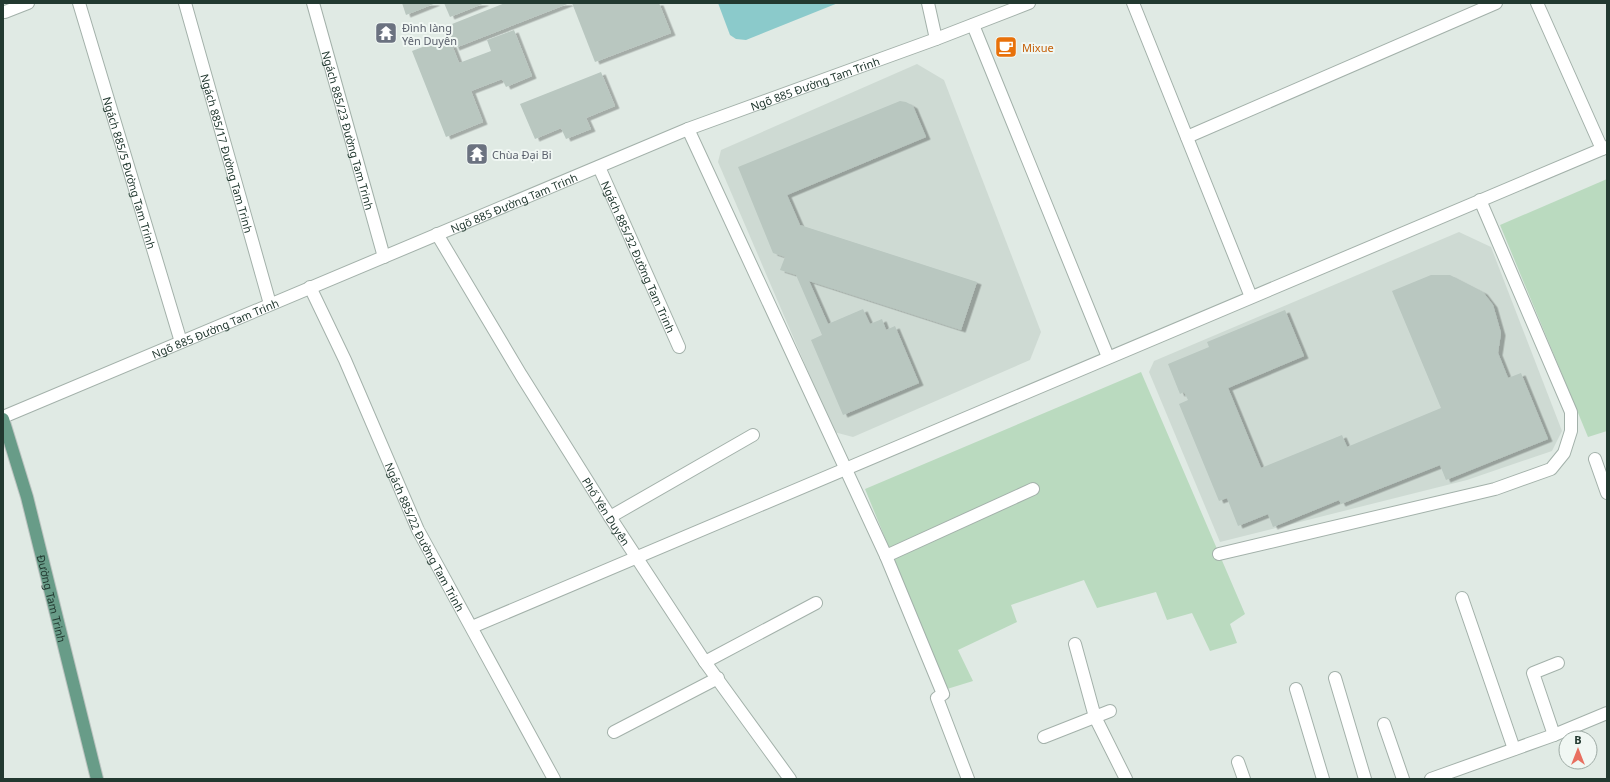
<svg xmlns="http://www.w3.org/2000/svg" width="1610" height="782" font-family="'Noto Sans',sans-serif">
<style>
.built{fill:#cedad3}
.green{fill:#badabf}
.water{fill:#8bcacb}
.building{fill:#b9c7c0;filter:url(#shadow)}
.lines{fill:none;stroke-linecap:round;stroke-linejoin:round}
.minor-casing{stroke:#a3b1aa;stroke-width:14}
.major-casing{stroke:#bdc4c1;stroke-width:14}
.minor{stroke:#fff;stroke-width:12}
.major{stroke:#689c88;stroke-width:12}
.labels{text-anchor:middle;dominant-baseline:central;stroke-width:4;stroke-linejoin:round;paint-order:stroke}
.worship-label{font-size:11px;fill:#5b616d;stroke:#f0f7f3;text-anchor:start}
.food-label{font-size:11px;fill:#c56008;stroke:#f0f7f3;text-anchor:start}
.street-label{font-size:11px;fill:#223930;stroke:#f0f7f3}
</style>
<defs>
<filter id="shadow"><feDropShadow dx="4.5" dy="2.5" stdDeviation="0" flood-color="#0004"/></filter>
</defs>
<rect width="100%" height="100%" fill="#e0eae4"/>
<g class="built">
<path d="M917,64l27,16 97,252 -11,28 -177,77 -19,-5 -116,-270 3,-12z"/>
<path d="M1459,232l32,15 71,184 -10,20 -85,29 -247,62 -71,-170 5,-11z"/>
</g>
<g class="green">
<path d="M1607,179v252l-19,6 -88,-212z"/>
<path d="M1141,372l104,242 -15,10 7,19 -27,8 -18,-38 -25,7 -11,-28 -59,16 -13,-28 -73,25 6,17 -59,28 15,31 -26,8 -82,-200z"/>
</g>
<path class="water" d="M718,3h120l-92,37 -10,-1 -6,-4z"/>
<g class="building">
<path d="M402,3h34l-30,12z"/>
<path d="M444,3h41l-35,14z"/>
<path d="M505,3h65l-115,45 -8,-22z"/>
<path d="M572,3h87l12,30 -76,29z"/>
<path d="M514,30l18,46 -26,11 -4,-8 -31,12 12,31 -37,15 -34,-86 37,-14 10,26 32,-12 -4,-11z"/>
<path d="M601,72l14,34 -29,12 5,11 -25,10 -5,-11 -26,11 -15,-35z"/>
<path d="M900,101l6,1 7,4 13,31 -139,58 13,30 177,57 -16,48 -152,-49 19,43 35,-15 7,15 12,-5 4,11 9,-4 24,57 -76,32 -32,-75 11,-5 -26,-60 -16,-5 5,-13 -12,-4 -35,-86z"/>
<path d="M1431,275h19l33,17 10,13 8,28 -3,20 10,25 13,-5 27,66 -102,41 -6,-15 -99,39 -2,-4 -66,27 -5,-13 -30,12 -11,-28 -8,3 -40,-97 9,-4 -4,-8 -4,2 -12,-30 41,-17 -2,-5 78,-32 19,46 -76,32 33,80 81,-33 5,12 94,-39 -49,-117z"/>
</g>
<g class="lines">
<g class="minor-casing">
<g id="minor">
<path id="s1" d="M79,3l102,339"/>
<path id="s2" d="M185,3l85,301"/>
<path id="s3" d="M313,3l71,254"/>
<path d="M928,3l8,36"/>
<path d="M1133,3l118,294"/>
<path d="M1537,3l65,146"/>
<path d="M5,12l23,-9"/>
<path d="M973,25l135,332"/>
<path d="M688,129l198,427 57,138 -6,4 31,81"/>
<path d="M1187,137l309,-134"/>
<path id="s4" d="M599,167l80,180"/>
<path id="s5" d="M437,234l84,141 89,142 95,145 85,117"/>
<path id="s6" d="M310,287l35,73 73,170 136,249"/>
<path id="s7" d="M3,417l685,-288 248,-90 93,-36"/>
<path d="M1595,459l12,34"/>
<path d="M610,517l143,-82"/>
<path d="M1219,554l276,-65 56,-20 13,-16 7,-22v-19l-91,-212"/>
<path d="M886,556l147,-67"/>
<path d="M1462,598l52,151"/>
<path d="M472,627l1135,-480"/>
<path d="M1075,644l20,73 31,62"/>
<path d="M705,662l111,-59"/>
<path d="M1335,678l30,101"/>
<path d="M1296,689l27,90"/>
<path d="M1384,724l19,55"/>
<path d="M614,732l104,-54"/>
<path d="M1554,735l-21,-62 25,-10"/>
<path d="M1044,737l66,-26"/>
<path d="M1238,762l6,17"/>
<path d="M1431,779l123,-44 53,-22"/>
</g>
</g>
<g class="major-casing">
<g id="major">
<path id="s8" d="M3,419l24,78 70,282"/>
</g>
</g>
<use href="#minor" class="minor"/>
<use href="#major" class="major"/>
</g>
<defs>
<g id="temple-square" transform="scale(1.15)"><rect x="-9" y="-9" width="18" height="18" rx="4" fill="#6b7280" stroke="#f0f7f3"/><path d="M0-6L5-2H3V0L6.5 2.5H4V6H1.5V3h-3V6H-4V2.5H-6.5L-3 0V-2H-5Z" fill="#fff"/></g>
<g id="cafe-square" transform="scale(1.15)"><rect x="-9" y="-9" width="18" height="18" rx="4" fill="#e8710a" stroke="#f0f7f3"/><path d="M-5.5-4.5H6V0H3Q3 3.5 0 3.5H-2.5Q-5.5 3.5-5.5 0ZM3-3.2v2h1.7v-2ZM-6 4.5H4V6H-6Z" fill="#fff"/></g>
</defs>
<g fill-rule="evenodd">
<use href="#temple-square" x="386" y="33"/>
<use href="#cafe-square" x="1006" y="47"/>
<use href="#temple-square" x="477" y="154"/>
</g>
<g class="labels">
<g class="worship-label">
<text x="402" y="27">Đình làng<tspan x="402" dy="13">Yên Duyên</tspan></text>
<text x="492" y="154">Chùa Đại Bi</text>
</g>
<g class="food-label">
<text x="1022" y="47">Mixue</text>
</g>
<g class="street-label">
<text stroke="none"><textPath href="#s7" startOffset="878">Ngõ 885 Đường Tam Trinh</textPath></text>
<text stroke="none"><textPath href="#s3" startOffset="132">Ngách 885/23 Đường Tam Trinh</textPath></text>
<text stroke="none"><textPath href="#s2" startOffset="156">Ngách 885/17 Đường Tam Trinh</textPath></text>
<text stroke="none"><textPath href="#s1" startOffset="177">Ngách 885/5 Đường Tam Trinh</textPath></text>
<text stroke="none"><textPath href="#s7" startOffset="554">Ngõ 885 Đường Tam Trinh</textPath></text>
<text stroke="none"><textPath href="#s4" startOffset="98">Ngách 885/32 Đường Tam Trinh</textPath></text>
<text stroke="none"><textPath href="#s7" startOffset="230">Ngõ 885 Đường Tam Trinh</textPath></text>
<text stroke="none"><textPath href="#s5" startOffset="325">Phố Yên Duyên</textPath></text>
<text stroke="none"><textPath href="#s6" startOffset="275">Ngách 885/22 Đường Tam Trinh</textPath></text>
<text stroke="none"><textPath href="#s8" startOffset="186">Đường Tam Trinh</textPath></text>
</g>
</g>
<rect width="1610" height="782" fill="none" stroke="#223930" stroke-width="8"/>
<g transform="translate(1578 750)"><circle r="19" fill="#f0f7f3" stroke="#9eaba5"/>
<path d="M0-3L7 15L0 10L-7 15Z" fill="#e86f60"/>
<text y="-6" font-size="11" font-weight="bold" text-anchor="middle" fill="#223930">B</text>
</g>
</svg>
